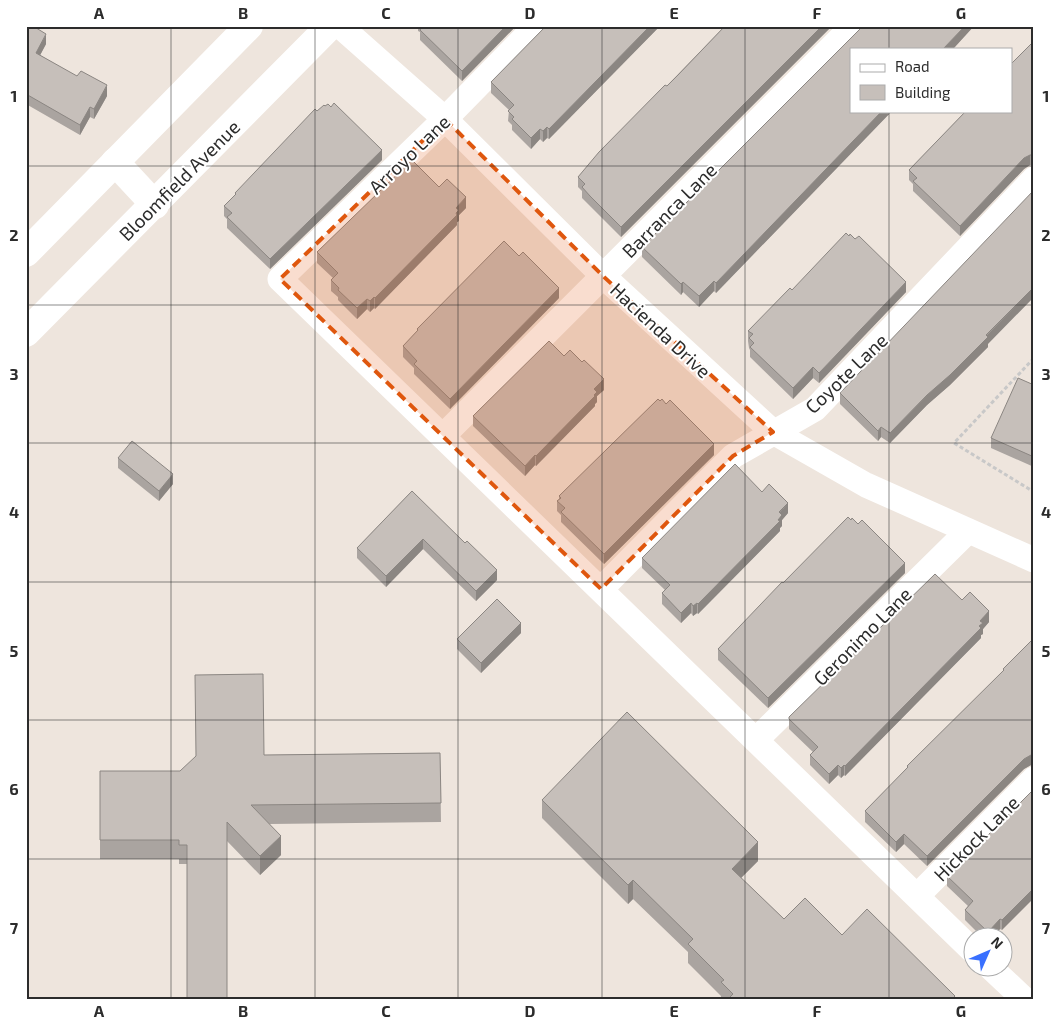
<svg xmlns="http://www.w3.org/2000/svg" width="1060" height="1025" font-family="'Exo 2',sans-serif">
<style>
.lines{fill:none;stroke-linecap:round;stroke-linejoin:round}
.path{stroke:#c8c8c8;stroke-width:3;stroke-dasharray:4 2.5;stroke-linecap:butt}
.street{stroke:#fff;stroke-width:25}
.secondary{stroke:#fff;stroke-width:28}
.wall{fill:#aaa4a0}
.shaded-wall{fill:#8b8682}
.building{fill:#c6bfba;stroke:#8b8682}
.marked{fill:#df570e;fill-opacity:0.2;stroke:#df570e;stroke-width:4;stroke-dasharray:10 6;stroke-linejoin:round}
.grid{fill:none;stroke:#2c2c2c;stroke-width:1;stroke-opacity:0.55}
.labels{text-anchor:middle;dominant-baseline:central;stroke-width:4;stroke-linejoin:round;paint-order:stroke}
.street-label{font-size:19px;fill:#2c2c2c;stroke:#fff}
.neatline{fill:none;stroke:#2c2c2c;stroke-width:2}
.grid-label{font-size:16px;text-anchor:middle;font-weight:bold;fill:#2c2c2c}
</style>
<rect width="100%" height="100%" fill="#eee5dd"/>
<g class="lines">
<path class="path" d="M1034,358l-80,85 80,49"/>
<g class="street">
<path d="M340,26l105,93 158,157 170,156 93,53 168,75"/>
<path d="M536,26l-91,93 -165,160 692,671"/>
<path d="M443,436l410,-410"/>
<path d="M601,589l132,-133 82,-47 219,-230"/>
<path d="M756,740l212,-209"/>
<path d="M917,896l117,-117"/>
<path d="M991,968l33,31"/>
</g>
<g class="secondary">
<path d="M115,162l40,43"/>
<path d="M26,253l223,-227"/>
<path d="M26,333l304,-307"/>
</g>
</g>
<g class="wall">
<path d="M26,26l20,18 -6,11 67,41 -13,23 -4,-2 -10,18 -54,-31z"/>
<path d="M418,26h98l-54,55 -42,-41v-8l-2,-1z"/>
<path d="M546,26h114l-111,113 -2,-1 -4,4 -3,-3 -9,10 -19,-19v-5l-4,-4 1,-11 -18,-17v-11z"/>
<path d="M725,26h107l-211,211 -39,-39v-7l-4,-4v-10z"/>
<path d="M863,26h111l-21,23h-102v62h41l-176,182 -2,-2 -15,16 -16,-15 -2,3 -39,-38v-10z"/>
<path d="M1034,41v124h-4l-6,4 -64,67 -47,-45v-7l-4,-4v-10z"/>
<path d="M382,160l-112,109 -43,-41v-9l-3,-3v-10l11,-10v-3z"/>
<path d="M439,187l27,21 -7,7v6l-2,1v3l-82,84 -1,-1 -4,4 -3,-3 -10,10 -19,-19v-3l-7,-6v-11l2,-2 -16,-15v-11z"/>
<path d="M792,290l114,2 -87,91 -6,-5 -20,21 -43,-42v-7l-1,-2 -1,-7v-10z"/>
<path d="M559,298l-109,111 -36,-35v-6l-11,-11v-11l14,-14v-3z"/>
<path d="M988,344v3l-38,38 -23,20 -37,38 -9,-6 -3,4 -38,-37v-11z"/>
<path d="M564,356l40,34 -7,6v6l-2,2v2l-59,60 -1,-1 -10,11 -52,-50v-10z"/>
<path d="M1034,385v82l-43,-19v-10z"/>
<path d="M714,455l-110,109 -43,-42v-7l-4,-4v-10l2,-2v-3z"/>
<path d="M118,458l55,26 -14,17 -41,-33z"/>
<path d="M412,491l85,89 -21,21 -53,-52 -37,38 -29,-29v-10z"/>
<path d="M762,492l26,21 -6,7v6l-2,2v3l-82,83 -1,-1 -4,3 -2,-3 -10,10 -19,-19v-11l3,-3 -23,-22v-10z"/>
<path d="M905,573l-137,135 -50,-48v-11l65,-66z"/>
<path d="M962,600l27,22 -6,7v5l-2,1v3l-136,138 -1,-1 -3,3 -3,-3 -9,9 -19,-19v-10l3,-3 -24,-23v-10z"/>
<path d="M521,633l-40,40 -24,-24v-10z"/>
<path d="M1034,638v127h-3l-7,4 -97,97 -23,-22 -8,8 -31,-30v-11l42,-42v-3l96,-94v-3z"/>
<path d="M440,753l1,69 -171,2 11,31 -21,20 -33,-34 -40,23h-8v-5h-79v-88h80l84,-16z"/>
<path d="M1034,789l-32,141 -2,-1 -8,9h-9l-18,-18v-10l3,-4 -21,-20v-10z"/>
<path d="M542,800l216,61 -17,17 43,41 58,16 113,64h-234v-3l-33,-33v-11l-55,-53 -5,5 -86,-86z"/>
</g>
<g class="shaded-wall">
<path d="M506,26h10l-54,55v-10z"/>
<path d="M650,26h10l-111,113v-10z"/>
<path d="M822,26h10l-211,211v-10z"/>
<path d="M965,26h9l-21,23h-10z"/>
<path d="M46,34v10l-10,19v-10z"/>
<path d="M107,85v11l-13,23v-10z"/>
<path d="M90,107v10l-10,18v-10z"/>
<path d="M882,111h10l-176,182v-10z"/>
<path d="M547,127v11l-4,4v-11z"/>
<path d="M540,129v10l-9,10v-11z"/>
<path d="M382,150v10l-112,109v-10z"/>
<path d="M1030,155v10l-6,4 -64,67v-10l64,-68z"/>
<path d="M466,197v11l-7,7v6l-2,1v3l-82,84v-11l81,-90z"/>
<path d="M714,281v10l-15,16v-11z"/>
<path d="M683,282v10l-2,3v-11z"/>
<path d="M906,282v10l-87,91v-10z"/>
<path d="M1034,287v10l-46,47v3l-38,38 -23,20 -37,38v-10z"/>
<path d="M559,288v10l-109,111v-10z"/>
<path d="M374,297v11l-4,4v-11z"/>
<path d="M367,299v10l-10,10v-11z"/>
<path d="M813,367v11l-20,21v-11z"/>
<path d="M604,379v11l-7,6v6l-2,2v2l-59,60v-10l58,-67z"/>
<path d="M881,427v10l-3,4v-10z"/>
<path d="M714,444v11l-110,109v-10z"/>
<path d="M535,455v10l-10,11v-10z"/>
<path d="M173,474v10l-14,17v-10z"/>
<path d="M788,503v10l-6,7v6l-2,2v3l-82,83v-10z"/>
<path d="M423,539v10l-37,38v-11z"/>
<path d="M905,563v10l-137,135v-10z"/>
<path d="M497,570v10l-21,21v-10z"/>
<path d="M691,603v10l-10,10v-10z"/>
<path d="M697,603v10l-4,3v-10z"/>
<path d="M989,611v11l-6,7v5l-2,1v3l-136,138v-10z"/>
<path d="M521,623v10l-40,40v-10z"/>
<path d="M1031,755v10l-7,4 -97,97v-10l97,-97z"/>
<path d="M838,765v10l-9,9v-10z"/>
<path d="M844,765v10l-3,3v-10z"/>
<path d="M904,834v10l-8,8v-10z"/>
<path d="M281,836v19l-21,20v-19z"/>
<path d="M758,842v19l-26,26v-18z"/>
<path d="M633,880v19l-5,5v-19z"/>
<path d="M1034,888v10l-32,32v-10z"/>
<path d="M1000,919v10l-8,9h-4v-6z"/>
</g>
<g class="building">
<path d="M26,26h7l13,8 -10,19 41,23 4,-5 26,14 -13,24 -4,-2 -10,18 -54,-31z"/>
<path d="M423,26h83l-44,45 -42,-41z"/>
<path d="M546,26h104l-101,103 -2,-2 -4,4 -3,-2 -9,9 -19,-19 2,-2 -6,-6 6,-6 -23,-23z"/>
<path d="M725,26h97l-201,201 -31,-31 -8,-9 3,-3 -7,-7 21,-25 66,-67 2,1 11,-11z"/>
<path d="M863,26h102l-22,23h-92v62h31l-166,172 -2,-2 -15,15 -16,-14 -2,2 -39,-37z"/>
<path d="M1034,41v114h-4l-6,3 -64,68 -47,-45 4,-3 -8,-8 57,-59h45v-47z"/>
<path d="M334,103l48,47 -112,109 -43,-42 5,-4 -8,-7 12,-12 -1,-1 80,-84 2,2 7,-6 1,1 3,-2 3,3z"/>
<path d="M412,160l27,27 8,-8 19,18 -10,11 3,2 -3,3 1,2 -82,83 -1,-1 -4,4 -3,-2 -10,9 -19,-18 1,-2 -8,-8 7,-7 -21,-21z"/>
<path d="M1034,190v97l-48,48 2,2 -38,38 -23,20 -37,38 -9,-6 -3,4 -38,-38z"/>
<path d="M846,233l3,3 1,-2 5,5 4,-3 47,46 -87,91 -6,-6 -20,21 -43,-41 4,-4 -5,-5 4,-4 -5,-3 42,-43 2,2z"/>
<path d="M504,241l15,15 4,-4 36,36 -109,111 -36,-35 3,-3 -14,-15 15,-16 -1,-1z"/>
<path d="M549,341l15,15 6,-6 12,12 2,-2 20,19 -10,10 3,3 -3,3 1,1 -59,60 -1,-1 -10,11 -52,-50z"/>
<path d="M1018,378l16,7v72l-43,-19z"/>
<path d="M658,399l2,2 2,-2 4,5 4,-4 44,44 -110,110 -43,-42 4,-4 -8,-7 4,-3 -2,-2z"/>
<path d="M132,441l41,33 -14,17 -41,-33z"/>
<path d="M735,464l27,28 7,-8 19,19 -9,9 3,3 -4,5 2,1 -82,83 -1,-1 -4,3 -2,-3 -10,10 -19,-20 8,-8 -28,-27z"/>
<path d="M412,491l53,52 2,-2 30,29 -21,21 -53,-52 -37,37 -29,-28z"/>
<path d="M848,517l3,3 1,-2 6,6 4,-4 43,43 -137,135 -50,-49 64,-67 1,1z"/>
<path d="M935,574l27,26 8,-8 19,19 -9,10 3,2 -4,3 2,2 -136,138 -1,-1 -3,3 -3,-3 -9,9 -19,-19 8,-8 -29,-28v-2z"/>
<path d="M497,599l24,24 -40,40 -24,-24z"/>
<path d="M1034,638v117h-3l-7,4 -97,97 -23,-22 -8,8 -31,-31 43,-44 -1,-1 97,-96 -1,-1z"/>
<path d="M263,674l1,81 176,-2 1,50 -190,2 30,31 -21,20 -33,-34v177h-40v-154h-8v-5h-79v-69h80l16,-15 -1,-81z"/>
<path d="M627,712l131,130 -26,27 52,50 21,-21 37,37 25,-26 88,87 -3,3h-224l5,-5 -12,-12 3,-2 -36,-36 5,-5 -60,-59 -5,5 -86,-85z"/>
<path d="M1034,789v99l-32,32 -2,-1 -12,13 -23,-22 8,-9 -26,-25z"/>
</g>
<path class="marked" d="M445,119l158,157 170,156 -40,24 -132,133 -321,-310z"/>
<path class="grid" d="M171,26v973M315,26v973M458,26v973M602,26v973M745,26v973M889,26v23M889,111v888M26,166h1008M26,305h1008M26,443h1008M26,582h1008M26,720h1008M26,859h1008"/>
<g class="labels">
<g class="street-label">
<text transform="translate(409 154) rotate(-44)">Arroyo Lane</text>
<text transform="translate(179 180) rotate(-45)">Bloomfield Avenue</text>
<text transform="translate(669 210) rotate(-45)">Barranca Lane</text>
<text transform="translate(661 330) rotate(43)">Hacienda Drive</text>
<text transform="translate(846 373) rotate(-44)">Coyote Lane</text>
<text transform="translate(862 636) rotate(-45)">Geronimo Lane</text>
<text transform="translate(976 838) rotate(-45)">Hickock Lane</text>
</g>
</g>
<rect width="1060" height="1025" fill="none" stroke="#ffffff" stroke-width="55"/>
<rect x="850" y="48" width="162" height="65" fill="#ffffff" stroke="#ababab"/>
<rect x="860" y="64" width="25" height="8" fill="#ffffff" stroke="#ababab"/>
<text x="895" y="72" font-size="15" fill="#2c2c2c">Road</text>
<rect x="860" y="85" width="25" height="15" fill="#c6bfba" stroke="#ababab"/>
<text x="895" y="98" font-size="15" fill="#2c2c2c">Building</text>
<g transform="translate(988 952) rotate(45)"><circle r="24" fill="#ffffff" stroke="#ababab"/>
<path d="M0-4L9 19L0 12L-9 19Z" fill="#3970ff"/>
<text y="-8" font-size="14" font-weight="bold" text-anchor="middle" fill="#2c2c2c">N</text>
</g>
<rect x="28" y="28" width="1004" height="970" class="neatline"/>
<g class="grid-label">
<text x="99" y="19">A</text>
<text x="243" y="19">B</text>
<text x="386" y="19">C</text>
<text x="530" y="19">D</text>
<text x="674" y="19">E</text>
<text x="817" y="19">F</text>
<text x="961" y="19">G</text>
<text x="14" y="102">1</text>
<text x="1046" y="102">1</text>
<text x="14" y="241">2</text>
<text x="1046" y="241">2</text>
<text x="14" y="380">3</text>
<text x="1046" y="380">3</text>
<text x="14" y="518">4</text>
<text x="1046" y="518">4</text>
<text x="14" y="657">5</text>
<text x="1046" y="657">5</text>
<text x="14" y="795">6</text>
<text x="1046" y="795">6</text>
<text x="14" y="934">7</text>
<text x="1046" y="934">7</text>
<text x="99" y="1017">A</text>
<text x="243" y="1017">B</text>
<text x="386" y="1017">C</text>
<text x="530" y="1017">D</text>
<text x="674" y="1017">E</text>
<text x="817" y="1017">F</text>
<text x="961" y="1017">G</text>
</g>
</svg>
